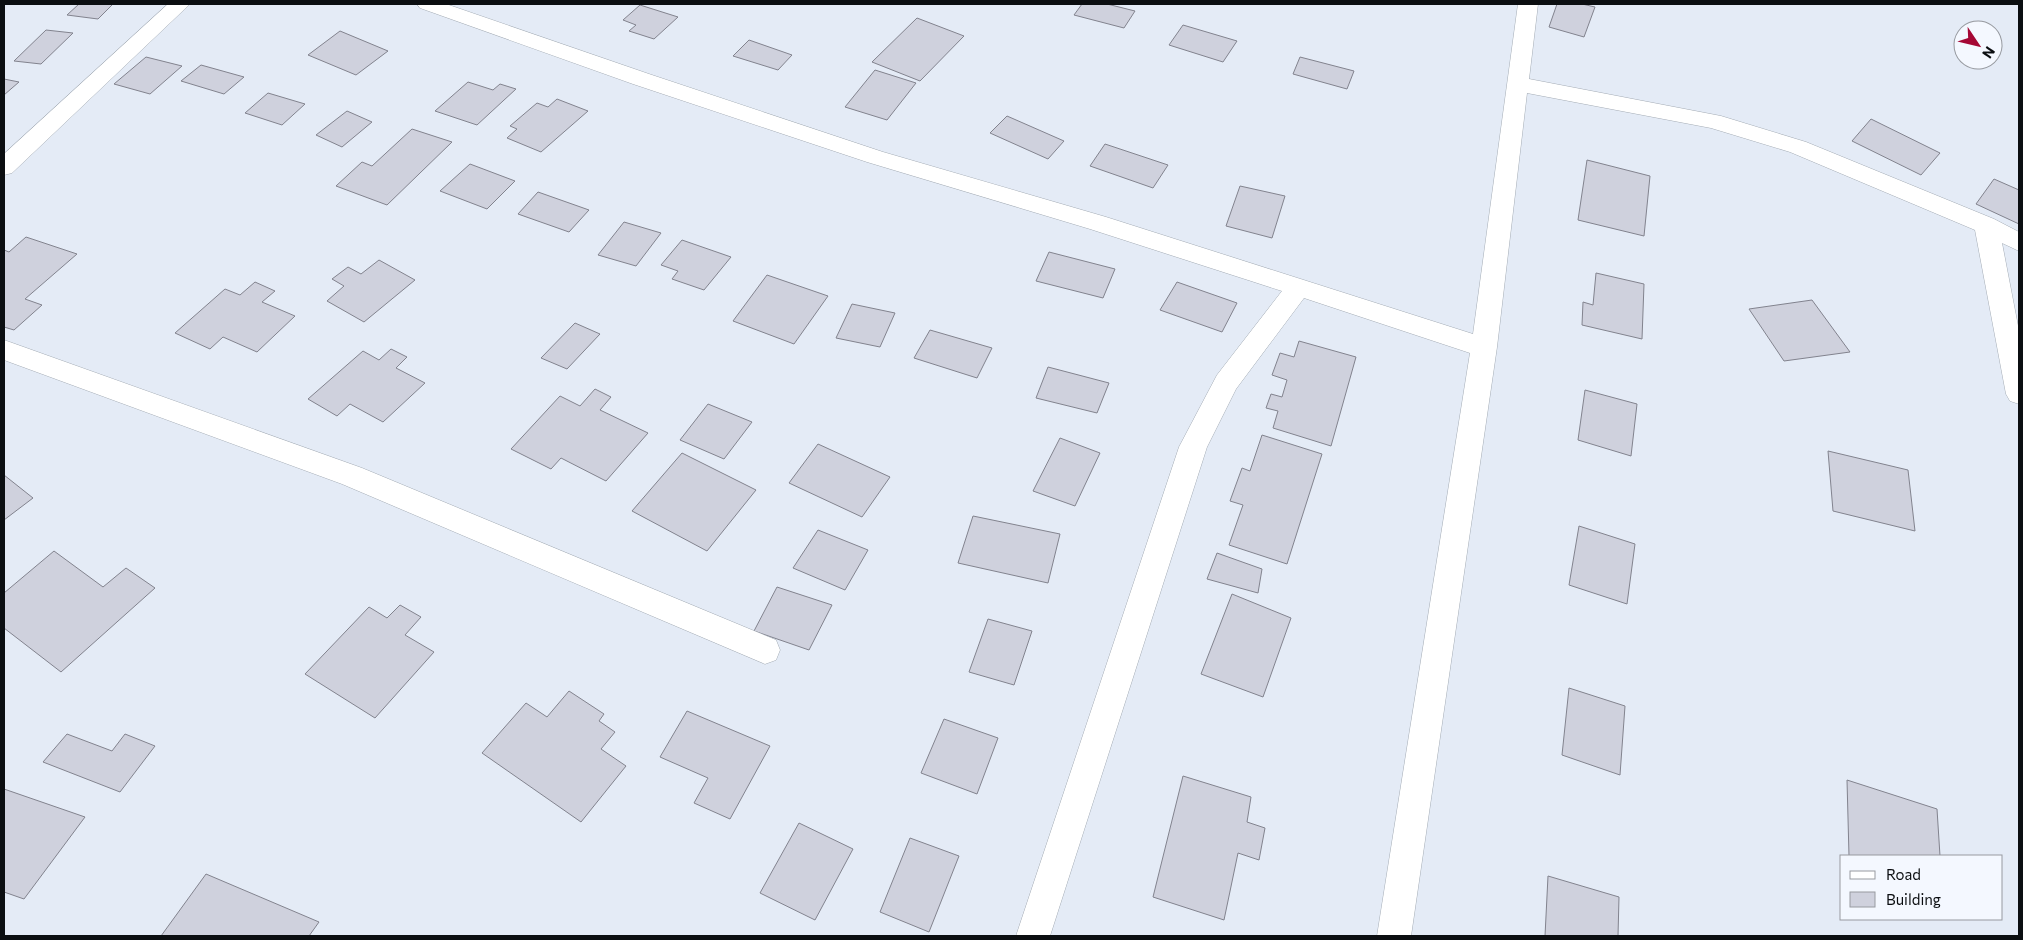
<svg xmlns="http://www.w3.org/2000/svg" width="2023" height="940" font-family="Commissioner,sans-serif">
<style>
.building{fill:#cfd1dd;stroke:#82838e}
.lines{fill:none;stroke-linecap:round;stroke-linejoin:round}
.minor-casing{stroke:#a4acb5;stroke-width:1}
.minor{fill:#fff;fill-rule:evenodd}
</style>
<rect width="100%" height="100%" fill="#e4ebf6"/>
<g class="building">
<path d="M79,4h34l-15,15 -31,-4z"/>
<path d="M1082,4h25l28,7 -11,17 -50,-13z"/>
<path d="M1557,4h25l13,3 -11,30 -35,-10z"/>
<path d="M640,5l38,12 -24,22 -25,-8 7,-6 -13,-5z"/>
<path d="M917,18l47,18 -44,45 -48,-19z"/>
<path d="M1183,25l54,16 -14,21 -54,-17z"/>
<path d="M46,30l27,3 -32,31 -27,-3z"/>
<path d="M340,31l48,20 -32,24 -48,-20z"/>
<path d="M749,40l43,15 -14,15 -45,-14z"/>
<path d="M146,57l36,9 -32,28 -36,-10z"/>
<path d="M1300,57l54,14 -7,18 -54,-15z"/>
<path d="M201,65l43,12 -20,17 -43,-13z"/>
<path d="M875,70l41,13 -29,37 -42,-13z"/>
<path d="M4,79l15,3 -15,13z"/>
<path d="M468,82l25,8 7,-6 16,5 -39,36 -42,-14z"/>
<path d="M268,93l37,11 -23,21 -37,-12z"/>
<path d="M557,99l31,12 -47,41 -34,-14 10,-9 -7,-3 27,-23 11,4z"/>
<path d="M347,111l25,11 -30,25 -26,-12z"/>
<path d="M1007,116l57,25 -16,18 -58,-26z"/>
<path d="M1871,119l69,34 -19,22 -69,-34z"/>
<path d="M412,129l40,13 -65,63 -51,-19 26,-24 10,4z"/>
<path d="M1105,144l63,21 -15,23 -63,-22z"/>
<path d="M1587,160l63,16 -6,60 -66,-16z"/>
<path d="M470,164l45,17 -28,28 -47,-18z"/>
<path d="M1994,179l25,11v34l-43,-20z"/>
<path d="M1240,186l45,10 -13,42 -46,-12z"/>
<path d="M538,192l51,18 -20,22 -51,-18z"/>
<path d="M624,222l37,11 -25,33 -38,-11z"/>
<path d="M26,237l51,17 -52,45 17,6 -28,25 -10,-3v-77l5,2z"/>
<path d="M682,240l49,17 -27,33 -32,-11 6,-8 -17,-6z"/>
<path d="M1049,252l66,17 -12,29 -67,-17z"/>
<path d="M379,260l36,20 -51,42 -37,-21 17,-15 -12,-7 16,-12 13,7z"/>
<path d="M1596,273l48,11 -2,55 -60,-14 1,-23 10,3z"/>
<path d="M767,275l61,21 -34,48 -61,-23z"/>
<path d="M255,282l20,9 -13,11 33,14 -38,36 -34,-15 -13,12 -35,-16 50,-44 15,6z"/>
<path d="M1177,282l60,21 -15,29 -62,-22z"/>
<path d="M1812,300l38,52 -66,9 -35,-52z"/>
<path d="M852,304l43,9 -15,34 -44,-9z"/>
<path d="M575,323l25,11 -33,35 -26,-11z"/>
<path d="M930,330l62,18 -15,30 -63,-20z"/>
<path d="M1299,341l57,16 -25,89 -58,-18 5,-17 -12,-3 5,-14 11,3 5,-17 -15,-5 8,-22 14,4z"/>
<path d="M391,349l16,8 -11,11 29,15 -42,39 -33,-18 -13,12 -29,-17 55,-48 16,9z"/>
<path d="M1048,367l61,16 -12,30 -61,-15z"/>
<path d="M595,389l16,8 -11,13 48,23 -42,48 -45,-23 -10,11 -40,-20 49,-53 20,10z"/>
<path d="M1585,390l52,14 -6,52 -53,-16z"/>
<path d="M708,404l44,18 -28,37 -44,-19z"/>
<path d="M1262,435l60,19 -35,110 -58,-19 14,-40 -13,-4 12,-33 8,3z"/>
<path d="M1060,438l40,15 -25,53 -42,-15z"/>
<path d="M818,444l72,33 -28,40 -73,-34z"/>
<path d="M1828,451l80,19 7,61 -82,-20z"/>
<path d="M682,453l74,37 -49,61 -75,-40z"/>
<path d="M4,475l29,23 -29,22z"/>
<path d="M973,516l87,18 -12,49 -90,-20z"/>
<path d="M1579,526l56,18 -8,60 -58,-19z"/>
<path d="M818,530l50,20 -23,40 -52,-22z"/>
<path d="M54,551l49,36 23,-19 29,20 -94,84 -57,-44v-35z"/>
<path d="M1217,553l45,16 -4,24 -51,-14z"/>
<path d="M777,587l55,18 -23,45 -55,-19z"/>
<path d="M1232,594l59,24 -28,79 -62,-23z"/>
<path d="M400,605l21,12 -16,18 29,17 -59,66 -70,-44 64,-67 18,11z"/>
<path d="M988,619l44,12 -18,54 -45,-13z"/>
<path d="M1569,688l56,18 -5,69 -58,-20z"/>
<path d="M569,691l35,23 -5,7 16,11 -14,17 25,17 -45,56 -99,-69 44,-50 21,14z"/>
<path d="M687,711l83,35 -40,73 -36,-16 14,-25 -48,-21z"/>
<path d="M944,719l54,19 -21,56 -56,-21z"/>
<path d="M67,734l45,17 13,-17 30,12 -35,46 -77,-30z"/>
<path d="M1183,776l68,21 -4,25 18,6 -6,32 -21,-7 -14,67 -71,-23z"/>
<path d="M1847,780l90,29 3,47h-91z"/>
<path d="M4,789l81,28 -61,82 -20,-7z"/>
<path d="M799,823l54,26 -38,71 -55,-27z"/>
<path d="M910,838l49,18 -30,76 -49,-20z"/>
<path d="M206,874l113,48 -10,14h-148z"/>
<path d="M1548,876l71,21 -1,39h-73z"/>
</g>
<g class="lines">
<g class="minor-casing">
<g id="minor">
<path d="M168,4h22l-178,169 -8,2v-21z"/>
<path d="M417,4h29l203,70 234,78 223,65 367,117 45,-330h20l-9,75 192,37 85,26 188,77 25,13v19l-17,-8 17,88v73l-9,-3 -4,-7 -31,-164 -185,-78 -79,-24 -184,-35 -30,254 -86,589h-34l93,-583 -166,-55 -68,91 -29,58 -157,489h-34l163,-489 38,-72 65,-84 -192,-62 -223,-67 -234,-78 -213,-76z"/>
<path d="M4,340l358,128 414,172 4,10 -4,10 -11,4 -423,-180 -338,-124z"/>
</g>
</g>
<use href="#minor" class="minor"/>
</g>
<rect width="2023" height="940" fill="none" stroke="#0b0e11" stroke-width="10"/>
<rect x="1840" y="855" width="162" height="65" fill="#f4f8ff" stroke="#979aa0"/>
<rect x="1850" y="871" width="25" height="8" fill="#ffffff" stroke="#979aa0"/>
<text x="1886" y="880" font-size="15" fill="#0b0e11">Road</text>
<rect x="1850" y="892" width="25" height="15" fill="#cfd1dd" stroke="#979aa0"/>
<text x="1886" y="905" font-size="15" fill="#0b0e11">Building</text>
<g transform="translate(1978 45) rotate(125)"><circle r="24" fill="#f4f8ff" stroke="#979aa0"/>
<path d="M0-4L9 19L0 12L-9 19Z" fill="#a50835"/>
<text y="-8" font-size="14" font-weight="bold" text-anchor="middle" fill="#0b0e11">N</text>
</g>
</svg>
